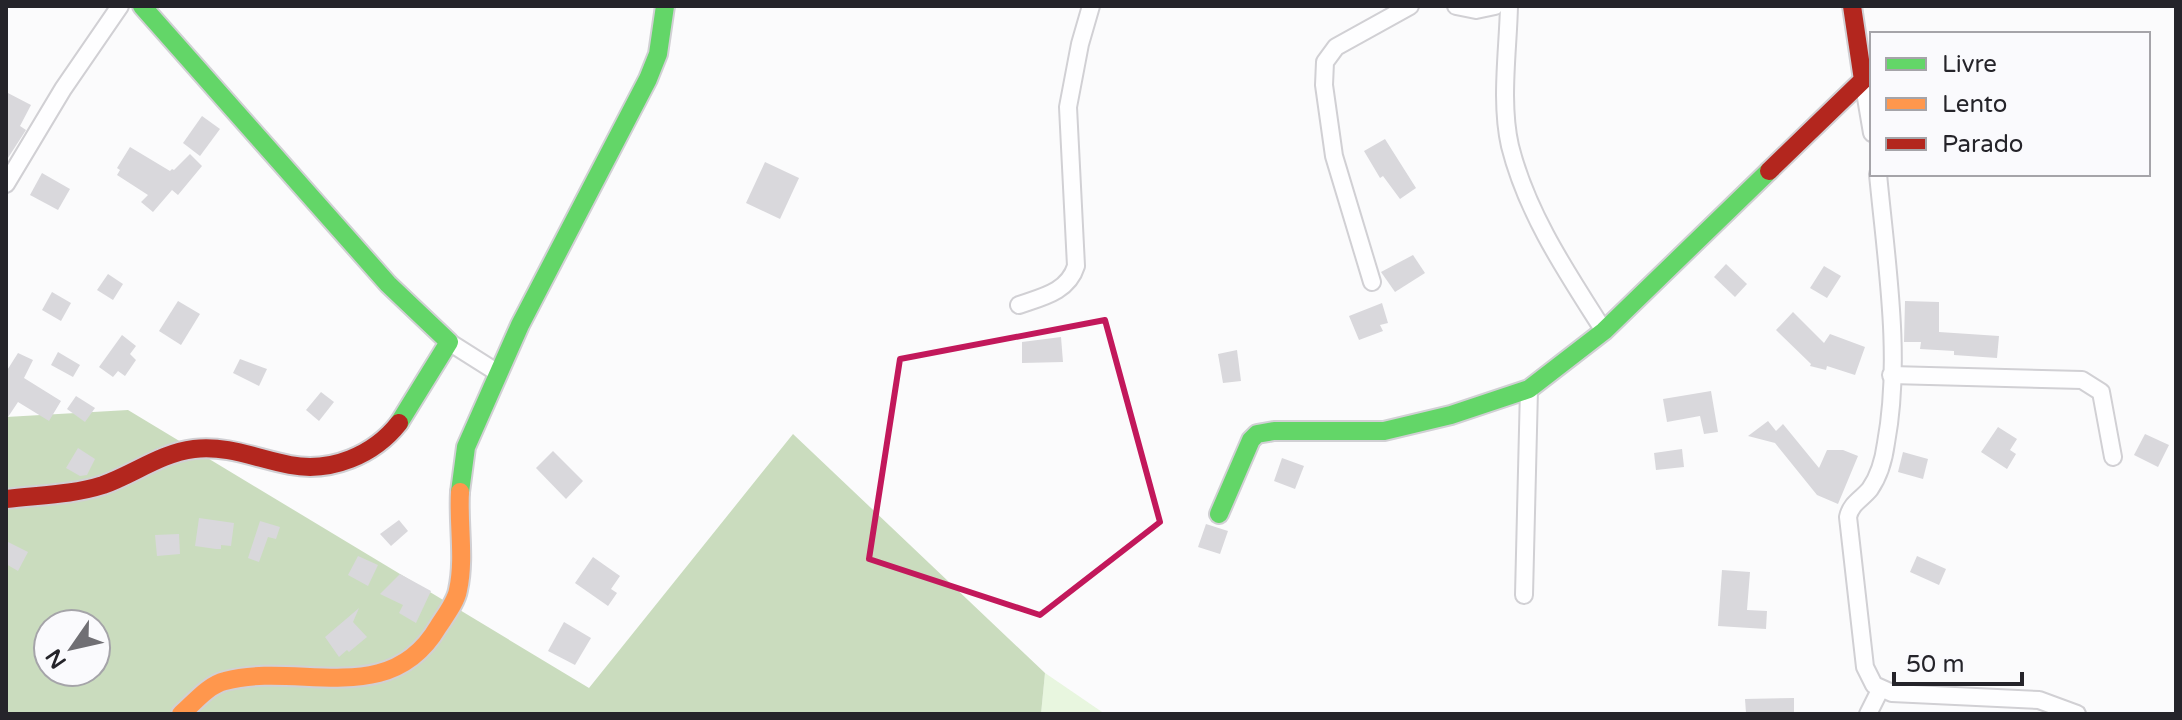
<svg xmlns="http://www.w3.org/2000/svg" width="2182" height="720" font-family="'Varela Round',sans-serif">
<style>
.green{fill:#e8f6df}
.forest{fill:#cadcbe;fill-rule:evenodd}
.building{fill:#d9d8dc}
.lines{fill:none;stroke-linecap:round;stroke-linejoin:round}
.street-casing{stroke:#d1d0d4;stroke-width:20}
.fast-casing{stroke:#d1d0d4;stroke-width:22}
.slow-casing{stroke:#d1d0d4;stroke-width:22}
.jam-casing{stroke:#d1d0d4;stroke-width:22}
.street{stroke:#fefeff;stroke-width:16}
.fast{stroke:#63d668;stroke-width:18}
.slow{stroke:#ff974d;stroke-width:18}
.jam{stroke:#b3261e;stroke-width:18}
.marked{fill:none;stroke:#c2185b;stroke-width:6;stroke-linejoin:round}
</style>
<rect width="100%" height="100%" fill="#fbfbfc"/>
<path class="green" d="M1045,673l60,41h-64z"/>
<path class="forest" d="M128,410l461,278 204,-254 252,239 -4,41h-1035v-297zM48,624h48v48h-48z"/>
<g class="building">
<path d="M6,92l25,13 -11,21 6,4 -20,31z"/>
<path d="M202,116l18,13 -20,27 -17,-13z"/>
<path d="M1385,139l31,49 -16,11 -17,-23 -3,2 -16,-27z"/>
<path d="M130,147l40,24 2,-2 2,1 16,-16 12,12 -24,29 -6,-5 -19,22 -12,-10 7,-7 -31,-20 3,-5 -3,-2z"/>
<path d="M765,162l34,16 -19,41 -34,-16z"/>
<path d="M42,173l28,16 -12,21 -28,-15z"/>
<path d="M1413,255l12,18 -30,19 -14,-20z"/>
<path d="M1726,264l21,20 -12,13 -21,-20z"/>
<path d="M1824,266l17,10 -14,22 -17,-10z"/>
<path d="M108,274l15,10 -10,16 -16,-10z"/>
<path d="M52,292l19,11 -10,18 -19,-11z"/>
<path d="M178,301l22,13 -19,31 -22,-14z"/>
<path d="M1905,301l34,1v30l60,4 -2,22 -43,-3v-4l-34,-2 1,-7h-17z"/>
<path d="M1382,303l6,20 -8,2 3,6 -24,9 -10,-24z"/>
<path d="M1793,312l31,31 6,-9 35,13 -10,28 -28,-9 -1,4 -16,-4 1,-2 -35,-34z"/>
<path d="M122,335l14,11 -6,8 6,6 -11,16 -7,-5 -5,6 -14,-10z"/>
<path d="M1061,337l2,25 -41,1v-21z"/>
<path d="M1237,350l4,31 -18,2 -5,-29z"/>
<path d="M58,352l22,13 -7,12 -22,-12z"/>
<path d="M18,353l15,7 -9,18 37,23 -12,20 -31,-19 -12,18v-48z"/>
<path d="M240,359l27,10 -8,17 -26,-13z"/>
<path d="M1711,391l7,41 -14,2 -4,-18 -33,6 -4,-23z"/>
<path d="M321,392l13,10 -15,19 -13,-11z"/>
<path d="M76,396l19,12 -10,14 -18,-13z"/>
<path d="M1768,421l8,10 7,-7 36,44 8,-18h16l15,6 -20,48 -21,-9 -42,-52 -27,-7z"/>
<path d="M1998,427l19,12 -7,11 6,4 -9,15 -26,-17z"/>
<path d="M2145,434l24,11 -11,22 -24,-12z"/>
<path d="M78,448l17,11 -8,16 -7,1 -14,-8z"/>
<path d="M1682,449l2,18 -28,3 -2,-17z"/>
<path d="M553,451l30,30 -17,18 -30,-31z"/>
<path d="M1903,452l25,7 -5,20 -25,-7z"/>
<path d="M1282,458l22,8 -9,23 -21,-8z"/>
<path d="M199,518l35,5 -3,23 -10,-1v4h-5l-21,-3z"/>
<path d="M399,520l9,11 -17,15 -11,-12z"/>
<path d="M260,521l20,6 -4,12 -8,-2 -9,25 -11,-4z"/>
<path d="M1206,524l22,7 -8,23 -22,-7z"/>
<path d="M179,534l1,20 -23,2 -2,-21z"/>
<path d="M6,541l22,11 -10,19 -12,-7z"/>
<path d="M358,556l20,9 -10,21 -20,-11z"/>
<path d="M1917,556l29,13 -7,16 -29,-13z"/>
<path d="M593,557l27,19 -9,13 6,4 -9,13 -33,-23z"/>
<path d="M1722,570l28,2 -3,38 20,1 -1,18 -48,-3z"/>
<path d="M400,574l31,17 -15,32 -17,-10 4,-8 -23,-11z"/>
<path d="M359,608l-6,14 14,15 -18,15 -2,-2 -8,7 -14,-20z"/>
<path d="M564,622l27,16 -16,27 -27,-14z"/>
<path d="M1794,698v14l-48,1 -1,-14z"/>
</g>
<g class="lines">
<g class="street-casing">
<g id="street">
<path d="M1456,6l20,4 19,-4"/>
<path d="M1509,6c-1,45 -9,96 1,140 17,68 57,127 94,185"/>
<path d="M1863,80l9,53"/>
<path d="M1878,174c8,86 24,183 8,269 -2,15 -7,33 -16,46 -8,10 -19,14 -22,28l17,150 9,18 18,8 147,7 38,14"/>
<path d="M6,184l57,-95 57,-83"/>
<path d="M1372,282l-38,-126 -10,-71 1,-23 11,-15 74,-41"/>
<path d="M1019,305c23,-8 49,-13 57,-39l-8,-159 12,-63 11,-38"/>
<path d="M449,342l49,31"/>
<path d="M1891,375l191,5 19,12 12,65"/>
<path d="M1524,595l5,-206"/>
<path d="M1868,714l12,-24"/>
</g>
</g>
<g class="fast-casing">
<g id="fast">
<path d="M142,6l246,278 61,58 -50,81"/>
<path d="M460,492l6,-45 54,-122 128,-246 10,-25 7,-48"/>
<path d="M1219,514l32,-74 6,-6 17,-3h110l67,-16 78,-26 75,-58 165,-160"/>
</g>
</g>
<g class="slow-casing">
<path id="slow" d="M181,714c13,-11 27,-29 44,-33 74,-20 164,29 213,-54 7,-11 18,-25 20,-37 7,-32 0,-66 2,-98"/>
</g>
<g class="jam-casing">
<g id="jam">
<path d="M1769,171l94,-91 -11,-74"/>
<path d="M6,499c32,-4 66,-4 97,-14 31,-11 58,-32 91,-36 34,-4 64,10 96,16 41,8 84,-10 109,-42"/>
</g>
</g>
<use href="#street" class="street"/>
<use href="#fast" class="fast"/>
<use href="#slow" class="slow"/>
<use href="#jam" class="jam"/>
</g>
<path class="marked" d="M1105,320l55,202 -120,93 -171,-56 31,-200z"/>
<rect width="2182" height="720" fill="none" stroke="#25242a" stroke-width="16"/>
<rect x="1870" y="32" width="280" height="144" fill="#fafafd" stroke="#a5a4a9" stroke-width="2"/>
<rect x="1886" y="58" width="40" height="12" fill="#63d668" stroke="#a5a4a9" stroke-width="2"/>
<text x="1942" y="72" font-size="24" fill="#25242a">Livre</text>
<rect x="1886" y="98" width="40" height="12" fill="#ff974d" stroke="#a5a4a9" stroke-width="2"/>
<text x="1942" y="112" font-size="24" fill="#25242a">Lento</text>
<rect x="1886" y="138" width="40" height="12" fill="#b3261e" stroke="#a5a4a9" stroke-width="2"/>
<text x="1942" y="152" font-size="24" fill="#25242a">Parado</text>
<g transform="translate(72 648) rotate(236)"><circle r="38" fill="#fafafd" stroke="#a5a4a9" stroke-width="2"/>
<path d="M0-6L14 30L0 20L-14 30Z" fill="#706f74"/>
<text y="-12" font-size="22" font-weight="bold" text-anchor="middle" fill="#25242a">N</text>
</g>
<path d="M1894 672v12h128v-12" fill="none" stroke="#25242a" stroke-width="4"/>
<text x="1906" y="672" font-size="24" fill="#25242a" stroke="#fafafd" stroke-width="6" paint-order="stroke">50 m</text>
</svg>
